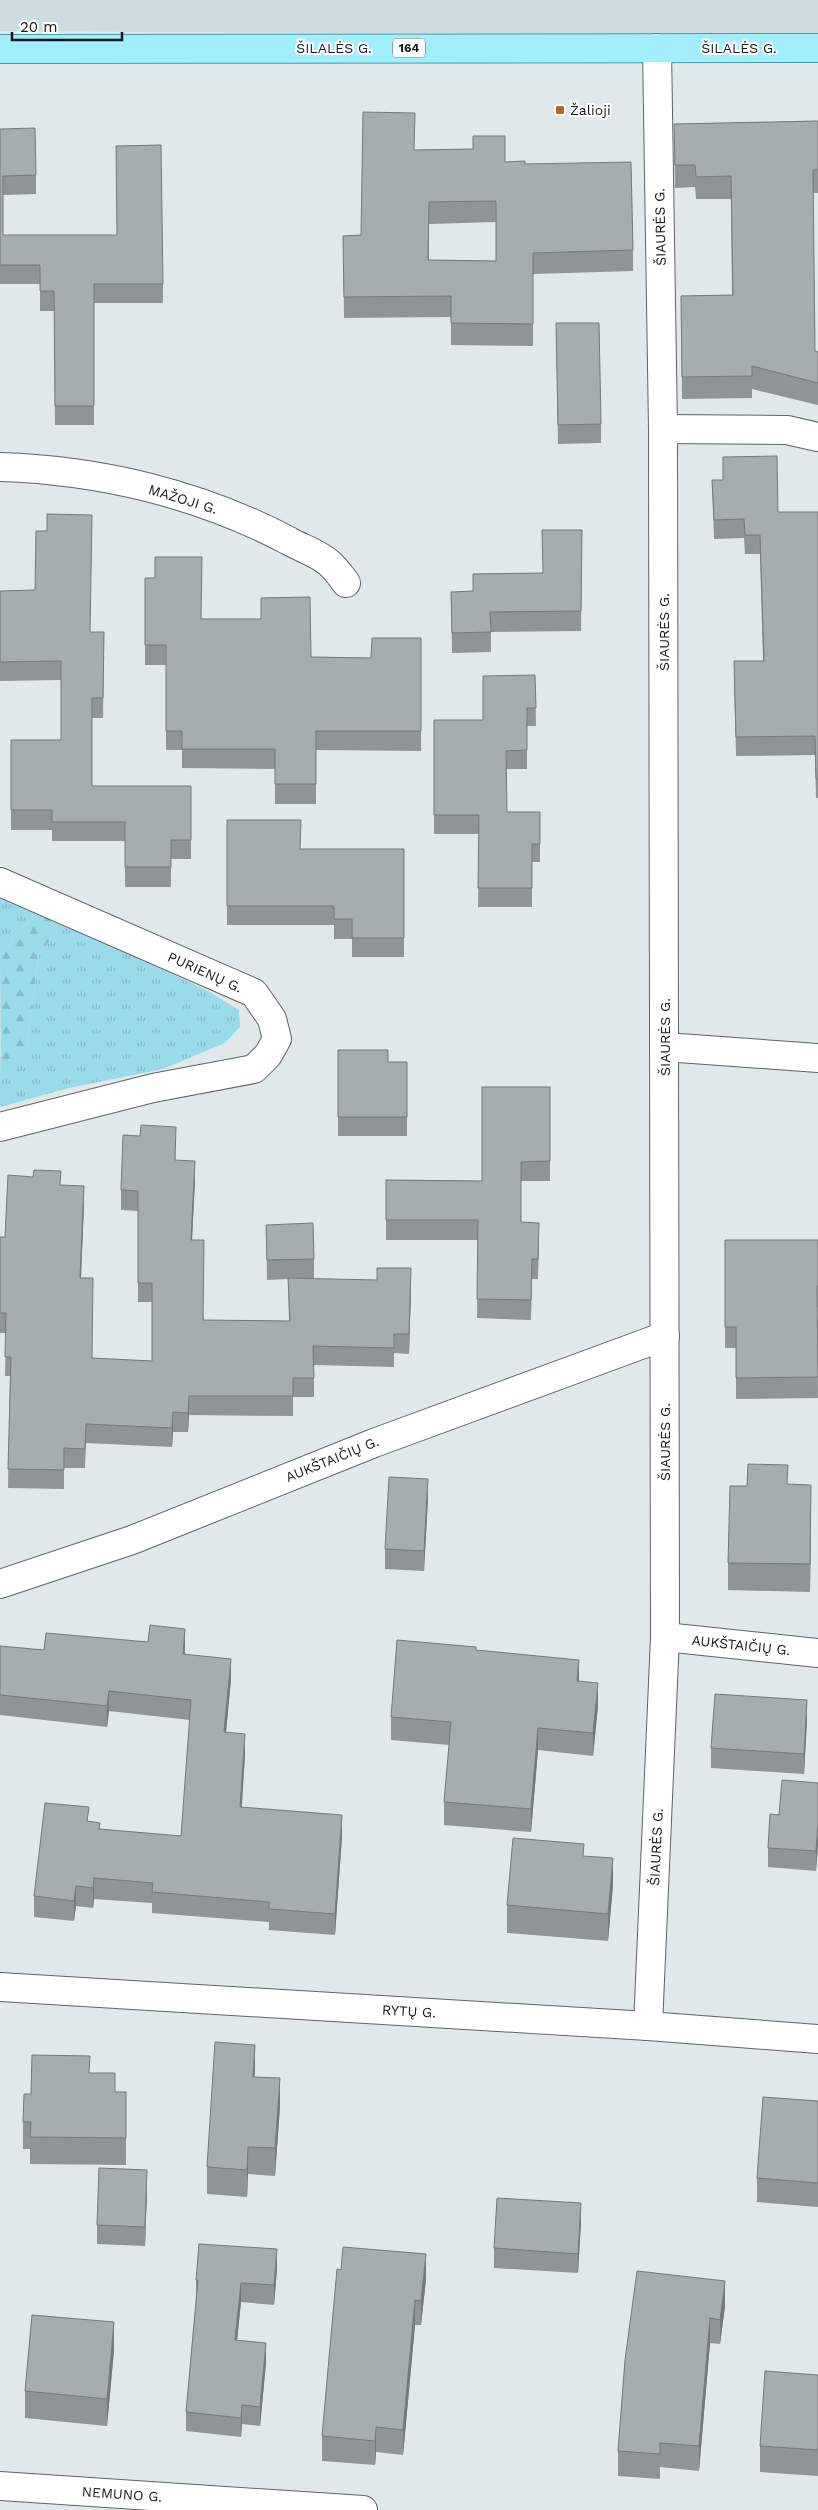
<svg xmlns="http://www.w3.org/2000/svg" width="818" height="2510" font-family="'Work Sans',sans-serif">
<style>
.built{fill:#ccdce0}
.grass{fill:url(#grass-tufts)}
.forest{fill:url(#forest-firs)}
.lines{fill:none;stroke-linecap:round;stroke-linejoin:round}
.minor-casing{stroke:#5e6465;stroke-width:30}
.primary-casing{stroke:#479bac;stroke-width:30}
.minor{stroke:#fff;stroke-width:28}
.primary{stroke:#a1eefe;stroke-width:28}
.wall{fill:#8f9596;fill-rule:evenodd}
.shaded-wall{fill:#74797a}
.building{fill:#a6adae;stroke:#74797a;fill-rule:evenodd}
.poi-dot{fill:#a86d2e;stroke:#fff;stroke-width:2}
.labels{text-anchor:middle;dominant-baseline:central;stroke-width:4;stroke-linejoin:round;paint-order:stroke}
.shield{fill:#fff;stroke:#5a5d5d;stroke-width:1}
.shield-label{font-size:12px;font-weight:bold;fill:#141717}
.street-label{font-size:14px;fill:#141717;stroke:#fff}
.poi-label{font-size:14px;fill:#141717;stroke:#fff;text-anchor:start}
</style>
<defs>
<pattern id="grass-tufts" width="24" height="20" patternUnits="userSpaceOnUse" patternTransform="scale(1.25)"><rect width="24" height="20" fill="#9adbeb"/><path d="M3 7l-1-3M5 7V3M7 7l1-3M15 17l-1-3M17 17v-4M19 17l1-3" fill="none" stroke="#84bbc9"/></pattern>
<pattern id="forest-firs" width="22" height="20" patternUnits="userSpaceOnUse" patternTransform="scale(1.25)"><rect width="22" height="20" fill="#9adbeb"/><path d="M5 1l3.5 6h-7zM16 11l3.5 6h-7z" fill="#84bbc9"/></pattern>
</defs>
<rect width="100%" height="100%" fill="#e1e8ea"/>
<path class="built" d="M0,0h818v36l-818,-5z"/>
<g class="grass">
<path d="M0,896l41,16 -24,19 -17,31z"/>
<path d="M64,923l142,67 33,20 1,17 -15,16 -62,26 -94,19 -69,19v-59l1,24 26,-28 12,-90z"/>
</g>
<path class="forest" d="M41,912l23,11 -25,31 -12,90 -15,26 -11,2 -1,-110 17,-31z"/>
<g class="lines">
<g class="minor-casing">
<g id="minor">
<path d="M663,429l124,1 31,7"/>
<path d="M0,467c100,3 200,27 289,74 12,7 29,12 40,22 6,5 12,13 17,20"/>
<path d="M0,882l254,111 18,26 5,20 -9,16 -14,14 -101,19 -153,39"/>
<path d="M665,1047l153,11"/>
<path d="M0,1584l132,-44 242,-97 291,-107"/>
<path d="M665,1637l153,16"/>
<path d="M0,1987l648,39 170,13"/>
<path d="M648,2026l17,-389 -2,-1208 -6,-381"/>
<path d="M0,2486l363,24"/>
</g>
</g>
<g class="primary-casing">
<path id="primary" d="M0,49l818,-1"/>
</g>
<use href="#minor" class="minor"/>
<use href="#primary" class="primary"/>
</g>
<g class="wall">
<path d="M818,121v72h-5l2,158 3,1v53l-66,-16v9l-70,1 -1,-103 51,-1 -1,-96h-35l-1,-12 -20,1 -1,-64z"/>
<path d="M0,129l36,46v19l-33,1v40l160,49v19h-69v122h-39l-1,-114h-14v-27h-40z"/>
<path d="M473,136l32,26 20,2 108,86v21l-100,3v72l-82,-1v-28l-107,1 -1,-82 18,-1 54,-85 58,-1zM496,222v39l-67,-1v-36z"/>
<path d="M556,323l45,101v19l-43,1z"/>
<path d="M712,480l66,32h40v286h-2l-1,-43 -79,1 -2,-76 29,-19 -3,-107h-15l-1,-16 -30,1z"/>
<path d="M582,530l-1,101 -90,1v20l-39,1 -1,-61 22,-1v-17l69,-1z"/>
<path d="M145,578l56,41 110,38 60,1 50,-20v113l-105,-1v54h-41v-35l-93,-1v-18h-16v-85h-21z"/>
<path d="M0,591l90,41h14l-1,86h-11v68h99v73h-20v28h-46v-46h-73v-11h-41v-90h50v-60l-61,1z"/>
<path d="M535,675l1,51h-9v43h-21l1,43h33v50h-8v45h-54l1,-73h-45v-114h49z"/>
<path d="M227,820l74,29h103v108h-52v-18h-18v-14h-107z"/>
<path d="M338,1050l50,12h19v74h-69z"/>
<path d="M550,1087v94h-29v41l18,20 -1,37h-6l-1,41 -54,-2 1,-78h-92v-60l96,1z"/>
<path d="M175,1160l20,20 -3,60 12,80 85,1 -1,-42 -21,1 -1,-55 48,34v20l97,9 -2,66 -15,-1v14l-80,-2v32h-21v19l-104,-1 -1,17h-15l-1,15 -86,-4 -1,25h-21v21l-56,-1 2,-112h-5l1,-43h-6v-96h5l56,-52 23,20 -3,73 11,80 60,3v-59h-14v-91l-17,-1v-20z"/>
<path d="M725,1240h93v67h-1l1,91 -82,1v-51h-11z"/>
<path d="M788,1484l23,28 -1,80 -82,-2v-27l19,-77z"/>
<path d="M428,1498l-4,73 -39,-2v-20z"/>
<path d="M0,1646l44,4h141v4l46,25 -5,53 19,22 -3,53 100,29 -7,99 -66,-5v-8l-117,-9v-10l-58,-4 -1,9 -17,-2 -2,15 -40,-4v-21l55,-75 11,8 81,7 9,-116 -81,-9 -2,16 -107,-12z"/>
<path d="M476,1650l103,31 19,25 -5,50 -55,-6 -7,82 -87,-7v-23l5,-57 -58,-5v-23z"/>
<path d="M807,1720l-3,54 -93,-6v-20z"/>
<path d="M818,1783v61l-2,27 -48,-4v-19z"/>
<path d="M613,1885l-5,56 -101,-8v-28z"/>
<path d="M90,2073l25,19h11v73l-96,-1v-15h-7v-27l8,-28z"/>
<path d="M255,2077l25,29 -5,70 -27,-2 -1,23 -40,-3v-27z"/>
<path d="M818,2101v106l-61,-5v-24z"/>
<path d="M147,2189l-2,57 -48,-2v-19z"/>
<path d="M581,2222l-3,51 -84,-5v-20z"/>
<path d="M277,2269l-3,36 -33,-3 -4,38 29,23 -6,63 -18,-2 -1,13 -55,-6v-19l10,-113v-19z"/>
<path d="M426,2279l-5,46h-6l-12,130 -27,-3 -1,13 -53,-4v-25z"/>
<path d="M725,2306l-5,38 -10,-1 -11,128 -39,-4v12l-42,-3v-25l7,-91z"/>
<path d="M114,2350l-7,76 -82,-8v-27z"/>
<path d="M818,2375v101l-58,-4v-26z"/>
</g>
<g class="shaded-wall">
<path d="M195,1161v19l-4,79v-19z"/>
<path d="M84,1186v19l-4,92v-19z"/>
<path d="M411,1268v20l-2,66v-20z"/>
<path d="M189,1396v19l-1,17v-19z"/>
<path d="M173,1412v20l-1,15v-19z"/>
<path d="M428,1479v19l-4,73v-20z"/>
<path d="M811,1485v27l-1,80v-28z"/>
<path d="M185,1629v21l-2,24v-20z"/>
<path d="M231,1659v20l-7,74v-21z"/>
<path d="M579,1660v23l-2,-2z"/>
<path d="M598,1683v23l-5,50v-23z"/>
<path d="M109,1691v20l-2,16v-21z"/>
<path d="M807,1700v20l-3,54v-20z"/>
<path d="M538,1728v22l-7,82v-23z"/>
<path d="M245,1734v20l-5,73v-20z"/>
<path d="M342,1815v21l-7,99v-21z"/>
<path d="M818,1825v19l-2,27v-20z"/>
<path d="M613,1858v27l-5,56v-27z"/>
<path d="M94,1878v21l-1,9v-20z"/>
<path d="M76,1886v20l-2,15v-20z"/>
<path d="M255,2045v27l-2,32v-27z"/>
<path d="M280,2078v28l-5,70v-28z"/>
<path d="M248,2147v27l-1,23v-27z"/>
<path d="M147,2170v19l-2,57v-19z"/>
<path d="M581,2203v19l-3,51v-19z"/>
<path d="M277,2249v20l-3,36v-20z"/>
<path d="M426,2254v25l-5,46v-24z"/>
<path d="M725,2281v25l-5,38v-24z"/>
<path d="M241,2283v19l-6,57v-19z"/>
<path d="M415,2300v25l-12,130v-25z"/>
<path d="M710,2318v25l-11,128v-25z"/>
<path d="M114,2322v28l-7,76v-27z"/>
<path d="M266,2343v20l-6,63v-19z"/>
<path d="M242,2405v19l-1,13v-19z"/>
<path d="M376,2427v25l-1,13v-24z"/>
</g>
<g class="building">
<path d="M363,112l52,1 -1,37 59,-1v-13h32v26l20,-1v3l106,-2 2,88 -100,3v71l-82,-1v-27l-107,1 -1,-61 18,-1zM496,201v60l-68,-1 1,-58z"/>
<path d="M818,121v49h-5l2,181 3,1v31l-66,-17v10l-70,1 -1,-81 52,-1 -2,-119 -35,1 -1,-12h-20l-1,-41z"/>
<path d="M35,128l1,47 -33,1v59h114l-1,-89 45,-1 2,139h-69v122h-39l-1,-115h-14v-26h-40v-136z"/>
<path d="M556,323h43l2,101 -43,1z"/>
<path d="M777,456l1,56h40v267h-2l-1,-43 -79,1 -2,-76h30l-4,-126h-15l-1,-16 -30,1 -2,-40h11v-23z"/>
<path d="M47,514l45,1 -2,117h14l-1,66h-11v88h99v54h-20v27h-46v-45h-73v-12h-41v-70h50v-79l-61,1v-71l35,-1 1,-59h11z"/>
<path d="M542,530h40l-1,81 -91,1 1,20 -39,1 -1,-41 22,-1v-17l70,-1z"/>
<path d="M155,557h47l-1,62h60v-21l49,-1 1,60 60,1 1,-20h49v93h-105v53h-41v-35h-93v-18h-16v-86h-21v-67h10z"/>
<path d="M535,675l1,33h-9v42l-21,1 1,61h33v32h-8v44h-54l1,-73h-45v-95h49v-44z"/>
<path d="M227,820h74l-1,29h104v89h-52v-19h-18v-13h-107z"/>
<path d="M338,1050h50v12h19v55h-69z"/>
<path d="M482,1087h68v74l-29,1v60l18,1 -1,36h-6l-1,41 -54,-1 1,-79h-92v-40l96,1z"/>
<path d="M141,1125l35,2 -1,33 20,1 -4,79h13l-1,80 87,1 -2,-43 89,2v-12h34l-2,66h-15v14l-81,-2 1,32h-21v18h-104l-1,17 -15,-1 -1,16 -86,-4 -1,25 -21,-1v22l-56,-1 3,-112h-6l1,-44h-6v-76h5l3,-62 25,2 1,-7 27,1 -1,14 24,1 -4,92h13l-1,80 60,3v-78h-14v-92l-17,-1 2,-55 17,1z"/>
<path d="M313,1223l1,36 -47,1 -1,-35z"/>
<path d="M725,1240h93v46h-1l1,91 -82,1v-51h-11z"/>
<path d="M748,1464l40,1 -1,19 24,1 -1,79 -82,-1 2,-77h17z"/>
<path d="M389,1477l39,2 -4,72 -39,-2z"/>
<path d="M150,1625l35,4 -2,25 48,5 -7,73 21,2 -5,73 102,8 -7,99 -66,-5v-7l-117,-10 1,-9 -59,-5 -1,10 -17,-2 -2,15 -40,-5 11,-93 44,4 -2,14 13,2 -1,6 82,7 10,-136 -82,-9 -2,15 -107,-11v-49l44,4 2,-17 102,9z"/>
<path d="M397,1640l79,7v3l103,10 -2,21 21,2 -5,50 -55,-5 -7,81 -87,-7 7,-80 -60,-5z"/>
<path d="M715,1694l92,6 -3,54 -93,-6z"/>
<path d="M782,1780l36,3v42l-2,26 -48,-3 2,-34 9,1z"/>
<path d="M513,1838l71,6 -1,12 30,2 -5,56 -101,-9z"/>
<path d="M215,2042l40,3 -2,32 27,1 -5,70 -27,-1 -1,23 -40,-3z"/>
<path d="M32,2055l58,1 -1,17h26v19h11v46l-96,-1 1,-15h-8l1,-28h7z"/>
<path d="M763,2097l55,4v82l-61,-5z"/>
<path d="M99,2168l48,2 -2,57 -48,-2z"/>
<path d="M497,2198l84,5 -3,51 -84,-6z"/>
<path d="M199,2244l78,5 -3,36 -33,-2 -6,57 31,3 -6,64 -18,-2 -1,13 -55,-6 12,-132h-2z"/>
<path d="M343,2247l83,7 -5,47 -6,-1 -12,130 -27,-3 -1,14 -53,-5 15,-167 4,1z"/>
<path d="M637,2271l88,10 -5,39 -10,-2 -11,128 -39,-3v11l-42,-3 7,-91z"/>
<path d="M32,2315l82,7 -7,77 -82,-8z"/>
<path d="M765,2371l53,4v75l-58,-4z"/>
</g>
<rect class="poi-dot" x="555" y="105" width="10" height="10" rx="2.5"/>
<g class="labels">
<rect class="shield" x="393" y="38.5" width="32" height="19" rx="4"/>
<g class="shield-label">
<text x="409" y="48">164</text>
</g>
<g class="street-label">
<text x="334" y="48">ŠILALĖS G.</text>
<text x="739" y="48">ŠILALĖS G.</text>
<text transform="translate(660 227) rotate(-91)">ŠIAURĖS G.</text>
<text transform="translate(183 499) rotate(17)">MAŽOJI G.</text>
<text transform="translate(664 632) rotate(-90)">ŠIAURĖS G.</text>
<text transform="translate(205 972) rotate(24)">PURIENŲ G.</text>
<text transform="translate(665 1037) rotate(-90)">ŠIAURĖS G.</text>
<text transform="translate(665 1442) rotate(-90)">ŠIAURĖS G.</text>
<text transform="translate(332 1459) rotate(-22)">AUKŠTAIČIŲ G.</text>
<text transform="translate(741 1645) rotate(6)">AUKŠTAIČIŲ G.</text>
<text transform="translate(656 1847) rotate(-87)">ŠIAURĖS G.</text>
<text transform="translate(409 2011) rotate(3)">RYTŲ G.</text>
<text transform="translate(122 2494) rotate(4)">NEMUNO G.</text>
</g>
<g class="poi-label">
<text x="570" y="110">Žalioji</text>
</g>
</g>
<path d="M12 32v8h110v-8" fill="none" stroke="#141717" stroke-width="2.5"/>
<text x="20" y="32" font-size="15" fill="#141717" stroke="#ffffff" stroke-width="4" paint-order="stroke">20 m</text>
</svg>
